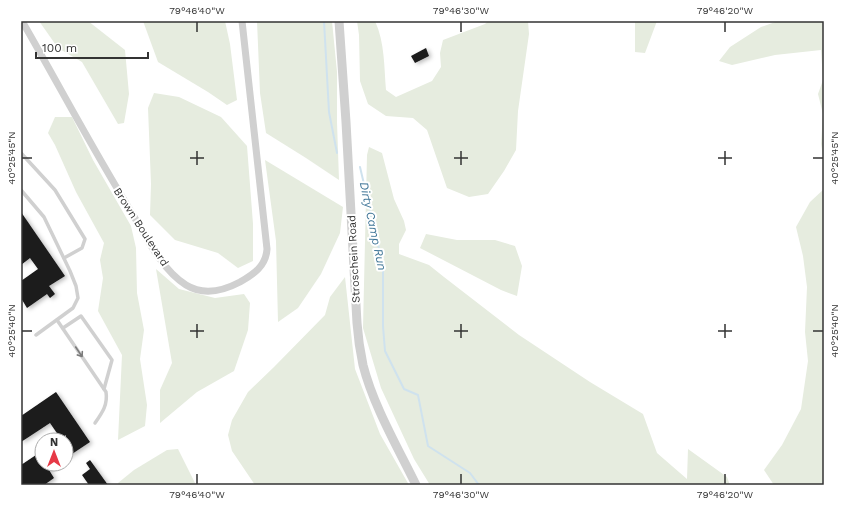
<svg xmlns="http://www.w3.org/2000/svg" width="845" height="506" font-family="'Work Sans',sans-serif">
<style>
.green{fill:#e6ecdf}
.lines{fill:none;stroke-linecap:round;stroke-linejoin:round}
.stream{stroke:#cfe2ee;stroke-width:2}
.building{fill:#1a1a1a;filter:url(#shadow)}
.service{stroke:#d0d0d0;stroke-width:3.5}
.minor{stroke:#d0d0d0;stroke-width:7}
.tertiary{stroke:#d0d0d0;stroke-width:9}
.oneway{stroke:#7a7a7a}
.ticks{fill:none;stroke:#333;stroke-width:1.5}
.labels{text-anchor:middle;dominant-baseline:central;stroke-width:4;stroke-linejoin:round;paint-order:stroke}
.street-label{font-size:11px;fill:#333;stroke:#fff}
.water-label{font-size:12px;font-style:italic;fill:#3f7597;stroke:#fff}
.neatline{fill:none;stroke:#333;stroke-width:1.5}
.ticks-label{font-size:10px;text-anchor:middle;fill:#333}
</style>
<defs>
<filter id="shadow"><feDropShadow dx="2.5" dy="1.5" stdDeviation="2" flood-color="#0004"/></filter>
</defs>
<rect width="100%" height="100%" fill="#fff"/>
<g class="green">
<path d="M39,21h49l37,29 4,44 -5,29 -6,1 -36,-62 -24,-14z"/>
<path d="M143,21h82l5,23 7,56 -10,5 -19,-13 -50,-30z"/>
<path d="M257,21h75l5,51v50l2,58 -33,-22 -40,-25 -6,-40z"/>
<path d="M357,21h18c10,22 9,46 11,69l10,7 36,-16 9,-14 -1,-14 3,-13 42,-16 3,-3h40l1,13 -11,77 -2,39 -12,21 -16,23 -19,3 -22,-9 -20,-58 -14,-12 -27,-2 -18,-12 -8,-23 -1,-46z"/>
<path d="M635,21h22l-12,32 -10,-1z"/>
<path d="M778,21h46v142l-3,-19 2,-30 -5,-20 5,-14 -2,-30 -46,5 -43,10 -13,-4 11,-14 31,-20z"/>
<path d="M154,93l25,4 42,20 26,29 6,78v37l-15,7 -20,-15 -43,-13 -25,-25 1,-31 -3,-76z"/>
<path d="M55,117h17l21,43 38,66 5,22 1,45 7,37 -4,29 7,46 -2,21 -27,14 4,-85 -24,-44 5,-33 -3,-18 4,-17 -28,-51 -21,-47 -7,-12z"/>
<path d="M369,147l13,6 12,46 10,22 2,9 -7,14v10l30,11 15,12 75,58 71,47 53,32 14,39 30,26 1,-30 39,28 3,8h-300l-16,-26 -33,-71 -18,-60 4,-173z"/>
<path d="M265,160l78,47 -3,26 -19,41 -23,34 -20,14 -2,-81z"/>
<path d="M824,189v296h-50l-10,-15 18,-25 19,-36 7,-48 -3,-29 2,-45 -4,-31 -7,-29 14,-25z"/>
<path d="M426,234l31,6h38l20,6 7,20 -5,30 -16,-6 -81,-42z"/>
<path d="M156,269l23,20 36,9 29,-4 6,9 -2,27 -14,41 -37,21 -37,31v-33l12,-27z"/>
<path d="M345,277l10,92 25,65 29,51h-154l-23,-34 -4,-16 4,-15 16,-28 26,-25 51,-52 5,-18z"/>
<path d="M178,449l18,36h-77l-1,-2 16,-13 33,-20z"/>
</g>
<g class="lines">
<g class="stream">
<path d="M324,21l5,91 8,41"/>
<path d="M360,167l23,99v60l2,25 19,38 14,6 10,51 42,27 9,12"/>
</g>
</g>
<g class="building">
<path d="M426,48l3,8 -14,7 -4,-7z"/>
<path d="M21,212l44,64 -16,10 6,8 -5,4 -3,-4 -20,14 -6,-10v-17l17,-12 -8,-11 -9,7z"/>
<path d="M56,392l34,50 -24,16v-23l-5,4 -11,-16 -29,19v-26z"/>
<path d="M42,451v13h15l-8,6 5,8 -10,7h-23v-20z"/>
<path d="M90,460l18,25h-19l-7,-10 8,-6 -4,-6z"/>
</g>
<g class="lines">
<g class="service">
<path d="M21,153l34,37 30,49 -3,9 -18,10"/>
<path d="M21,190l23,27 26,54 6,15 2,12 -5,10 -37,27"/>
<path d="M57,320l49,72c2,13 -4,21 -11,31"/>
<path d="M63,328l18,-12 31,44 -8,29"/>
</g>
<path class="minor" d="M22,21c37,64 71,129 110,192 14,24 30,57 54,72 18,11 37,6 54,-3 14,-8 26,-16 27,-33l-25,-228"/>
<path class="tertiary" d="M339,21l7,101 11,201c1,14 3,28 6,42 10,40 35,83 53,120"/>
</g>
<defs><path id="oneway-shaft" d="M-6 0H5M1.5-3L5.5 0L1.5 3" fill="none" stroke-width="1.6" stroke-linecap="round" stroke-linejoin="round"/></defs>
<use class="oneway" href="#oneway-shaft" transform="translate(79 352) rotate(56)"/>
<path class="ticks" d="M197,22v10M461,22v10M725,22v10M197,151v14M461,151v14M725,151v14M22,158h10M190,158h14M454,158h14M718,158h14M813,158h10M197,324v14M461,324v14M725,324v14M22,331h10M190,331h14M454,331h14M718,331h14M813,331h10M197,474v10M461,474v10M725,474v10"/>
<g class="labels">
<g class="street-label">
<text transform="translate(141 227) rotate(57)">Brown Boulevard</text>
<text transform="translate(354 259) rotate(-93)">Stroschein Road</text>
</g>
<g class="water-label">
<text transform="translate(373 226) rotate(78)">Dirty Camp Run</text>
</g>
</g>
<rect width="845" height="506" fill="none" stroke="#ffffff" stroke-width="44"/>
<g transform="translate(54 452)"><circle r="19" fill="#ffffff" stroke="#adadad"/>
<path d="M0-3L7 15L0 10L-7 15Z" fill="#e63946"/>
<text y="-6" font-size="11" font-weight="bold" text-anchor="middle" fill="#333333">N</text>
</g>
<path d="M36 52v6h112v-6" fill="none" stroke="#333333" stroke-width="2"/>
<text x="42" y="52" font-size="12" fill="#333333" stroke="#ffffff" stroke-width="3" paint-order="stroke">100 m</text>
<rect x="22" y="22" width="801" height="462" class="neatline"/>
<g class="ticks-label">
<text x="197" y="14">79°46'40"W</text>
<text x="461" y="14">79°46'30"W</text>
<text x="725" y="14">79°46'20"W</text>
<text transform="translate(11 158) rotate(-90)" y="4">40°25'45"N</text>
<text transform="translate(834 158) rotate(-90)" y="4">40°25'45"N</text>
<text transform="translate(11 331) rotate(-90)" y="4">40°25'40"N</text>
<text transform="translate(834 331) rotate(-90)" y="4">40°25'40"N</text>
<text x="197" y="498">79°46'40"W</text>
<text x="461" y="498">79°46'30"W</text>
<text x="725" y="498">79°46'20"W</text>
</g>
</svg>
